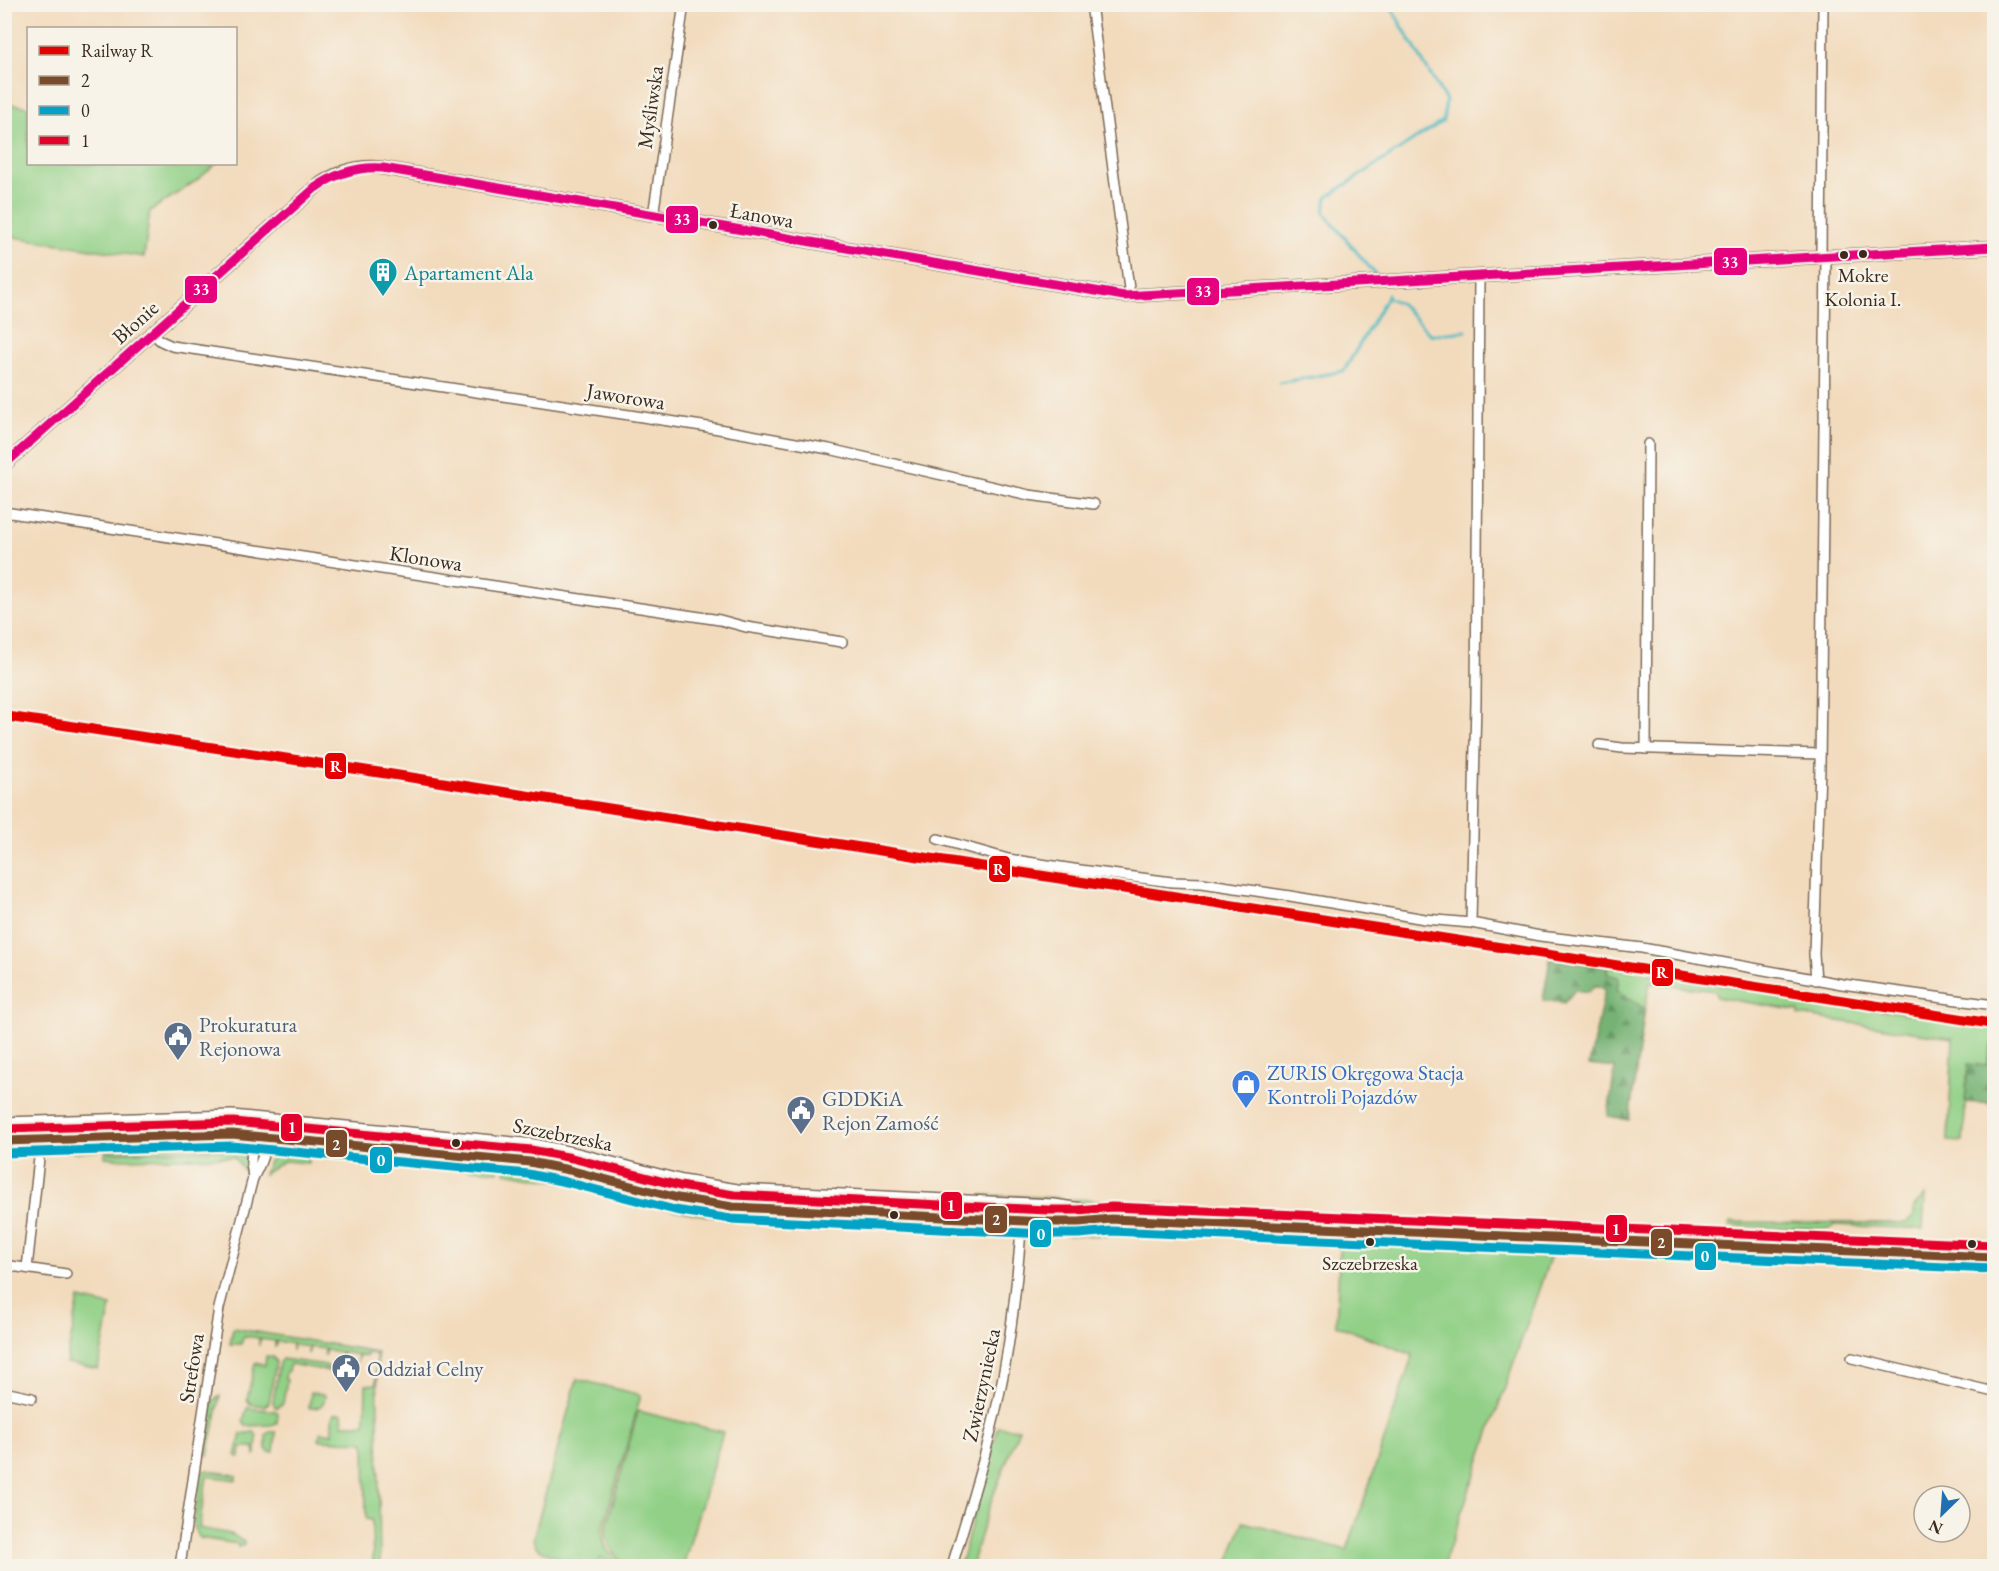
<svg xmlns="http://www.w3.org/2000/svg" width="1999" height="1571" font-family="'EB Garamond',serif">
<style>
.grass{fill:#91d086;stroke:#667d52;stroke-width:1.5}
.forest{fill:url(#forest-firs);stroke:#586e48;stroke-width:1.5}
.lines{fill:none;stroke-linecap:round;stroke-linejoin:round}
.stream{stroke:#4bbac3;stroke-width:3}
.minor-casing{stroke:#7b6856;stroke-width:12}
.tertiary-casing{stroke:#7b6856;stroke-width:15}
.primary-casing{stroke:#7b6856;stroke-width:18}
.minor{stroke:#fff;stroke-width:9}
.tertiary{stroke:#fff;stroke-width:12}
.primary{stroke:#fff;stroke-width:15}
.bus-1-casing{stroke:#f7f3e8;stroke-width:14}
.bus-2-casing{stroke:#f7f3e8;stroke-width:14}
.bus-3-casing{stroke:#f7f3e8;stroke-width:14}
.bus-4-casing{stroke:#f7f3e8;stroke-width:14}
.bus-1{stroke:#7a4b2a;stroke-width:9}
.bus-2{stroke:#03a3c5;stroke-width:9}
.bus-3{stroke:#e4002b;stroke-width:9}
.bus-4{stroke:#e5007d;stroke-width:9}
.rail-1-casing{stroke:#f7f3e8;stroke-width:15}
.rail-1{stroke:#e50000;stroke-width:10}
.bus-dot{fill:#3b2a1e;stroke:#f7f3e8;stroke-width:2}
.labels{text-anchor:middle;dominant-baseline:central;stroke-width:5;stroke-linejoin:round;paint-order:stroke}
.bus-label{font-size:20px;fill:#3b2a1e;stroke:#f7f3e8}
.street-label{font-size:21px;fill:#3b2a1e;stroke:#f7f3e8}
.culture-label{font-size:21px;fill:#0d838f;stroke:#f7f3e8;text-anchor:start}
.service-label{font-size:21px;fill:#4e5e75;stroke:#f7f3e8;text-anchor:start}
.shop-label{font-size:21px;fill:#366cbe;stroke:#f7f3e8;text-anchor:start}
.line-badge{stroke:#f7f3e8;stroke-width:2}
.badge-label{font-size:16px;text-anchor:middle;font-weight:bold;fill:#fff}
</style>
<defs>
<pattern id="forest-firs" width="22" height="20" patternUnits="userSpaceOnUse" patternTransform="scale(1.5)"><rect width="22" height="20" fill="#74b273"/><path d="M5 1l3.5 6h-7zM16 11l3.5 6h-7z" fill="#60915e"/></pattern>
</defs>
<rect width="100%" height="100%" fill="#f7f3e8"/>
<filter id="ink" filterUnits="userSpaceOnUse"><feTurbulence type="fractalNoise" baseFrequency=".0167" numOctaves="2"/><feDisplacementMap in="SourceGraphic" scale="12" xChannelSelector="R" yChannelSelector="G"/><feConvolveMatrix kernelMatrix="1 2 1 2 8 2 1 2 1" color-interpolation-filters="sRGB"/></filter>
<filter id="wash" filterUnits="userSpaceOnUse"><feTurbulence type="fractalNoise" baseFrequency=".008" numOctaves="4" result="noise"/><feDisplacementMap in="SourceGraphic" scale="24" xChannelSelector="R" yChannelSelector="G"/><feGaussianBlur stdDeviation="1.35" result="paint"/><feColorMatrix in="noise" values="0 0 0 0 0 0 0 0 0 0 0 0 0 0 0 0 0 1.4 0 .05"/><feComposite in="paint" operator="in"/></filter>
<g filter="url(#wash)">
<rect width="100%" height="100%" fill="#f2dbbd"/>
<g class="grass">
<path d="M5,103l23,4v57h188l-20,17 -46,30 -6,46 -137,-21 -2,11z"/>
<path d="M1607,967l387,60v14h-1l-7,25 -18,-1 -5,77 -15,-1 5,-103 -154,-23v-4l-83,-14v-6l-66,-8 -5,26c-15,-10 -39,-21 -38,-42z"/>
<path d="M128,1142l38,3h65l10,4 -26,-1 -110,3v-6z"/>
<path d="M98,1145v6l-26,1v-6z"/>
<path d="M216,1150l22,2 4,4 4,1 -1,15 -11,-15 -111,2 -18,-2v-4z"/>
<path d="M317,1152l64,1v5l-3,2 -63,-4z"/>
<path d="M388,1154l55,7v5l-54,-5z"/>
<path d="M277,1155l31,2v6l-24,-2 -20,13 5,-13z"/>
<path d="M450,1161l49,5 -1,5 -49,-4z"/>
<path d="M507,1165l54,10 1,7 -57,-10z"/>
<path d="M576,1178l34,9 -3,6 -37,-10z"/>
<path d="M616,1188l149,28 5,2 1,5c-53,-3 -103,-14 -155,-27z"/>
<path d="M982,1195l78,3 -4,3z"/>
<path d="M1925,1195l-2,34 -90,-4v2l-4,2 -100,-3 1,-4 176,1 8,-7v-9z"/>
<path d="M1072,1199l93,5 -3,6 -6,3 -37,-2 -41,-7z"/>
<path d="M785,1217l46,1v6l-49,-1z"/>
<path d="M926,1223l32,7 46,2 7,3 -101,-7 -1,-2z"/>
<path d="M1123,1227v9l-56,-1 15,-3 33,1v-2l-31,-1 -12,1 2,-3z"/>
<path d="M1340,1244l213,5 -110,317h-216l16,-44 104,28 66,-195 -77,-30z"/>
<path d="M79,1299l32,7 -13,63 -32,-6z"/>
<path d="M233,1328l144,24 3,214h-7l-1,-46 -6,-1 -1,-77 -46,-2 2,-8 11,2v-16l2,-4 8,-1 1,11h22l1,-39 10,-1v-30l-9,-1v3l-8,-1 -2,7 1,-7 -15,-3 -2,8v-8l-15,-2 -2,6 1,-7 -15,-2 -2,7v-7l-15,-3 -1,7v-7l-15,-3 -2,7v-7l-15,-2 -1,7v-8l-15,-2 -3,8h-11z"/>
<path d="M266,1356l7,1 3,5 -7,41 -5,3 -14,-2 -3,-5 8,-36 10,2z"/>
<path d="M282,1359l44,6 3,3v3l-39,-7 -2,7 -2,1 -1,7 2,1 -4,23 -5,4h-3l-2,-5 6,-39z"/>
<path d="M577,1379l64,16 -39,137 4,16 11,16 -17,-6 -4,7c-18,-2 -46,-6 -60,-19l-3,-7z"/>
<path d="M311,1392l14,3c0,10 -6,14 -16,13z"/>
<path d="M220,1396l-12,59 -3,-1 8,-53z"/>
<path d="M247,1408l29,3 2,2 -1,10 -6,2 -25,1 -3,-4z"/>
<path d="M638,1411l85,21 -40,134h-54c-14,-4 -20,-20 -24,-34z"/>
<path d="M998,1427l21,2 -32,83 -16,54h-11z"/>
<path d="M254,1432l3,4 -1,18 -1,1 -1,-8h-13l-1,10 -4,-1 5,-22z"/>
<path d="M270,1432h6l-2,20h-5l-3,-3v-14z"/>
<path d="M207,1470l27,5 2,1v4l-29,-4 -8,52 32,6 13,8v3l-6,2v-3l-38,-6 -7,-11 9,-55z"/>
</g>
<g class="forest">
<path d="M1550,959l57,8v7l12,3 -2,13 28,19 -16,111 -21,-4 7,-48 -26,-3 16,-76 -9,-4 -7,7 -14,-2 -11,13 -21,-3z"/>
<path d="M1993,1041h1v63l-29,-2 3,-38 18,2z"/>
</g>
<g class="lines">
<g class="stream">
<path d="M1376,275l-52,-62 3,-16 116,-76 3,-20 -57,-97"/>
<path d="M1387,294v3l14,7 30,31 35,-4"/>
<path d="M1279,383l65,-12 43,-74"/>
</g>
</g>
</g>
<g filter="url(#ink)">
<g class="lines">
<g class="minor-casing">
<g id="minor">
<path d="M1091,4l39,292"/>
<path d="M653,216l31,-212"/>
<path d="M1821,257l2,-253"/>
<path d="M152,333l9,8 11,5 530,80 127,23 200,46 65,9"/>
<path d="M4,512l716,108 26,7 96,15"/>
<path d="M1599,745l23,3 198,6"/>
<path d="M1646,749l2,-305"/>
<path d="M938,839l70,20 72,11 92,12 30,1 88,13 135,23 46,4 69,13 102,12 200,36 152,21"/>
<path d="M1471,923l5,-222 3,-424"/>
<path d="M1816,980l-2,-26 6,-186 6,-511"/>
<path d="M253,1178l-2,-16 2,-27 2,-3"/>
<path d="M4,1265l62,9"/>
<path d="M27,1268l14,-128"/>
<path d="M1852,1358l142,34"/>
<path d="M4,1392l28,6"/>
<path d="M180,1566l39,-258 34,-130c11,-20 16,-35 10,-58"/>
<path d="M952,1566c18,-61 38,-122 50,-185 11,-54 16,-109 20,-164"/>
</g>
</g>
<g class="tertiary-casing">
<path id="tertiary" d="M4,465l311,-277c20,-16 42,-23 68,-20l741,128 870,-49"/>
</g>
<g class="primary-casing">
<g id="primary">
<path d="M4,1125l228,-7 302,29 39,8 109,28 55,9 316,15 29,4 19,5"/>
<path d="M4,1141l228,-7 298,28 39,8 109,28 55,9 314,15h32l32,-3 883,38"/>
</g>
</g>
<use href="#minor" class="minor"/>
<use href="#tertiary" class="tertiary"/>
<use href="#primary" class="primary"/>
<g class="bus-1-casing">
<path id="bus-1" d="M4,1141l228,-7 298,28 39,8 109,28 55,9 314,15h32l32,-3 883,38"/>
</g>
<g class="bus-2-casing">
<path id="bus-2" d="M4,1153l228,-7 296,28 38,8 109,28 56,9 315,15h33l32,-3 882,38"/>
</g>
<g class="bus-3-casing">
<path id="bus-3" d="M4,1129l229,-7 298,28 41,8 108,28 54,9 313,15h31l34,-3 882,38"/>
</g>
<g class="bus-4-casing">
<path id="bus-4" d="M4,465l311,-277c21,-15 42,-22 68,-20l741,128 870,-49"/>
</g>
<use href="#bus-1" class="bus-1"/>
<use href="#bus-2" class="bus-2"/>
<use href="#bus-3" class="bus-3"/>
<use href="#bus-4" class="bus-4"/>
<g class="rail-1-casing">
<path id="rail-1" d="M4,716l385,58 1605,250"/>
</g>
<use href="#rail-1" class="rail-1"/>
</g>
</g>
<defs>
<g id="building-pin" transform="scale(1.5)"><path d="M0 17L-7.5 6A9.5 9.5 0 1 1 7.5 6Z" fill="#0f9aa8" stroke="#f7f3e8"/><path d="M-4-6H4V6H1V3H-1V6H-4ZM-2.5-4.3h1.7v1.8h-1.7ZM.8-4.3h1.7v1.8H.8ZM-2.5-1h1.7V.8h-1.7ZM.8-1h1.7V.8H.8Z" fill="#fff"/></g>
<g id="civic-pin" transform="scale(1.5)"><path d="M0 17L-7.5 6A9.5 9.5 0 1 1 7.5 6Z" fill="#5c6f8a" stroke="#f7f3e8"/><path d="M-.6-6.5H3V-4.5H.6V-3L4-1V1h2V6H-6V1h2V-1L-.6-3ZM-1.2 2.5V6h2.4V2.5Z" fill="#fff"/></g>
<g id="shop-pin" transform="scale(1.5)"><path d="M0 17L-7.5 6A9.5 9.5 0 1 1 7.5 6Z" fill="#3f7fe0" stroke="#f7f3e8"/><path d="M-5-2.5h2.3a2.7 3.5 0 0 1 5.4 0H5L5.5 6h-11ZM-1.5-2.5h3a1.5 2.3 0 0 0-3 0Z" fill="#fff"/></g>
</defs>
<g fill-rule="evenodd">
<use href="#building-pin" x="383" y="272"/>
<use href="#civic-pin" x="178" y="1036"/>
<use href="#shop-pin" x="1246" y="1084"/>
<use href="#civic-pin" x="801" y="1110"/>
<use href="#civic-pin" x="346" y="1368"/>
</g>
<g class="bus-dot">
<circle cx="713" cy="225" r="5"/>
<circle cx="1863" cy="254" r="5"/>
<circle cx="1844" cy="255" r="5"/>
<circle cx="456" cy="1143" r="5"/>
<circle cx="894" cy="1215" r="5"/>
<circle cx="1370" cy="1242" r="5"/>
<circle cx="1972" cy="1244" r="5"/>
</g>
<g class="labels">
<g class="bus-label">
<text x="1863" y="275">Mokre<tspan x="1863" dy="24">Kolonia I.</tspan></text>
<text x="1370" y="1263">Szczebrzeska</text>
</g>
<g class="street-label">
<text transform="translate(650 107) rotate(-82)">Myśliwska</text>
<text transform="translate(762 215) rotate(10)">Łanowa</text>
<text transform="translate(135 322) rotate(-42)">Błonie</text>
<text transform="translate(626 396) rotate(9)">Jaworowa</text>
<text transform="translate(426 558) rotate(9)">Klonowa</text>
<text transform="translate(563 1134) rotate(11)">Szczebrzeska</text>
<text transform="translate(191 1368) rotate(-81)">Strefowa</text>
<text transform="translate(981 1385) rotate(-78)">Zwierzyniecka</text>
</g>
<g class="culture-label">
<text x="404" y="272">Apartament Ala</text>
</g>
<g class="service-label">
<text x="199" y="1024">Prokuratura<tspan x="199" dy="24">Rejonowa</tspan></text>
<text x="822" y="1098">GDDKiA<tspan x="822" dy="24">Rejon Zamość</tspan></text>
<text x="367" y="1368">Oddział Celny</text>
</g>
<g class="shop-label">
<text x="1267" y="1072">ZURIS Okręgowa Stacja<tspan x="1267" dy="24">Kontroli Pojazdów</tspan></text>
</g>
</g>
<g class="line-badge">
<rect x="665" y="205" width="34" height="29" rx="6" fill="#e5007d"/>
<rect x="1713" y="247" width="35" height="29" rx="6" fill="#e5007d"/>
<rect x="184" y="275" width="34" height="29" rx="6" fill="#e5007d"/>
<rect x="1186" y="277" width="34" height="29" rx="6" fill="#e5007d"/>
<rect x="324" y="752" width="23" height="28" rx="6" fill="#e50000"/>
<rect x="988" y="855" width="23" height="28" rx="6" fill="#e50000"/>
<rect x="1651" y="958" width="23" height="29" rx="6" fill="#e50000"/>
<rect x="280" y="1113" width="23" height="29" rx="6" fill="#e4002b"/>
<rect x="325" y="1129" width="23" height="29" rx="6" fill="#7a4b2a"/>
<rect x="369" y="1146" width="24" height="28" rx="6" fill="#03a3c5"/>
<rect x="940" y="1191" width="23" height="29" rx="6" fill="#e4002b"/>
<rect x="984" y="1205" width="24" height="29" rx="6" fill="#7a4b2a"/>
<rect x="1605" y="1214" width="23" height="29" rx="6" fill="#e4002b"/>
<rect x="1029" y="1219" width="23" height="29" rx="6" fill="#03a3c5"/>
<rect x="1650" y="1228" width="23" height="29" rx="6" fill="#7a4b2a"/>
<rect x="1694" y="1242" width="23" height="29" rx="6" fill="#03a3c5"/>
</g>
<g class="badge-label">
<text x="682" y="225">33</text>
<text x="1730" y="268">33</text>
<text x="201" y="295">33</text>
<text x="1203" y="297">33</text>
<text x="336" y="772">R</text>
<text x="999" y="875">R</text>
<text x="1662" y="978">R</text>
<text x="292" y="1133">1</text>
<text x="336" y="1150">2</text>
<text x="381" y="1166">0</text>
<text x="951" y="1211">1</text>
<text x="996" y="1225">2</text>
<text x="1616" y="1235">1</text>
<text x="1041" y="1240">0</text>
<text x="1661" y="1248">2</text>
<text x="1705" y="1262">0</text>
</g>
<rect width="1999" height="1571" fill="none" stroke="#f7f3e8" stroke-width="24"/>
<rect x="27" y="27" width="210" height="138" fill="#f7f3e8" stroke="#aca397" stroke-width="1.5"/>
<rect x="39" y="46" width="30" height="9" fill="#e50000" stroke="#aca397" stroke-width="1.5"/>
<text x="81" y="57" font-size="18" fill="#3b2a1e">Railway R</text>
<rect x="39" y="76" width="30" height="9" fill="#7a4b2a" stroke="#aca397" stroke-width="1.5"/>
<text x="81" y="87" font-size="18" fill="#3b2a1e">2</text>
<rect x="39" y="106" width="30" height="9" fill="#03a3c5" stroke="#aca397" stroke-width="1.5"/>
<text x="81" y="117" font-size="18" fill="#3b2a1e">0</text>
<rect x="39" y="136" width="30" height="9" fill="#e4002b" stroke="#aca397" stroke-width="1.5"/>
<text x="81" y="147" font-size="18" fill="#3b2a1e">1</text>
<g transform="translate(1942 1514) rotate(205)"><circle r="28" fill="#f7f3e8" stroke="#aca397" stroke-width="1.5"/>
<path d="M0-4.5L10 22L0 15L-10 22Z" fill="#1f6fb2"/>
<text y="-9" font-size="16" font-weight="bold" text-anchor="middle" fill="#3b2a1e">N</text>
</g>
</svg>
